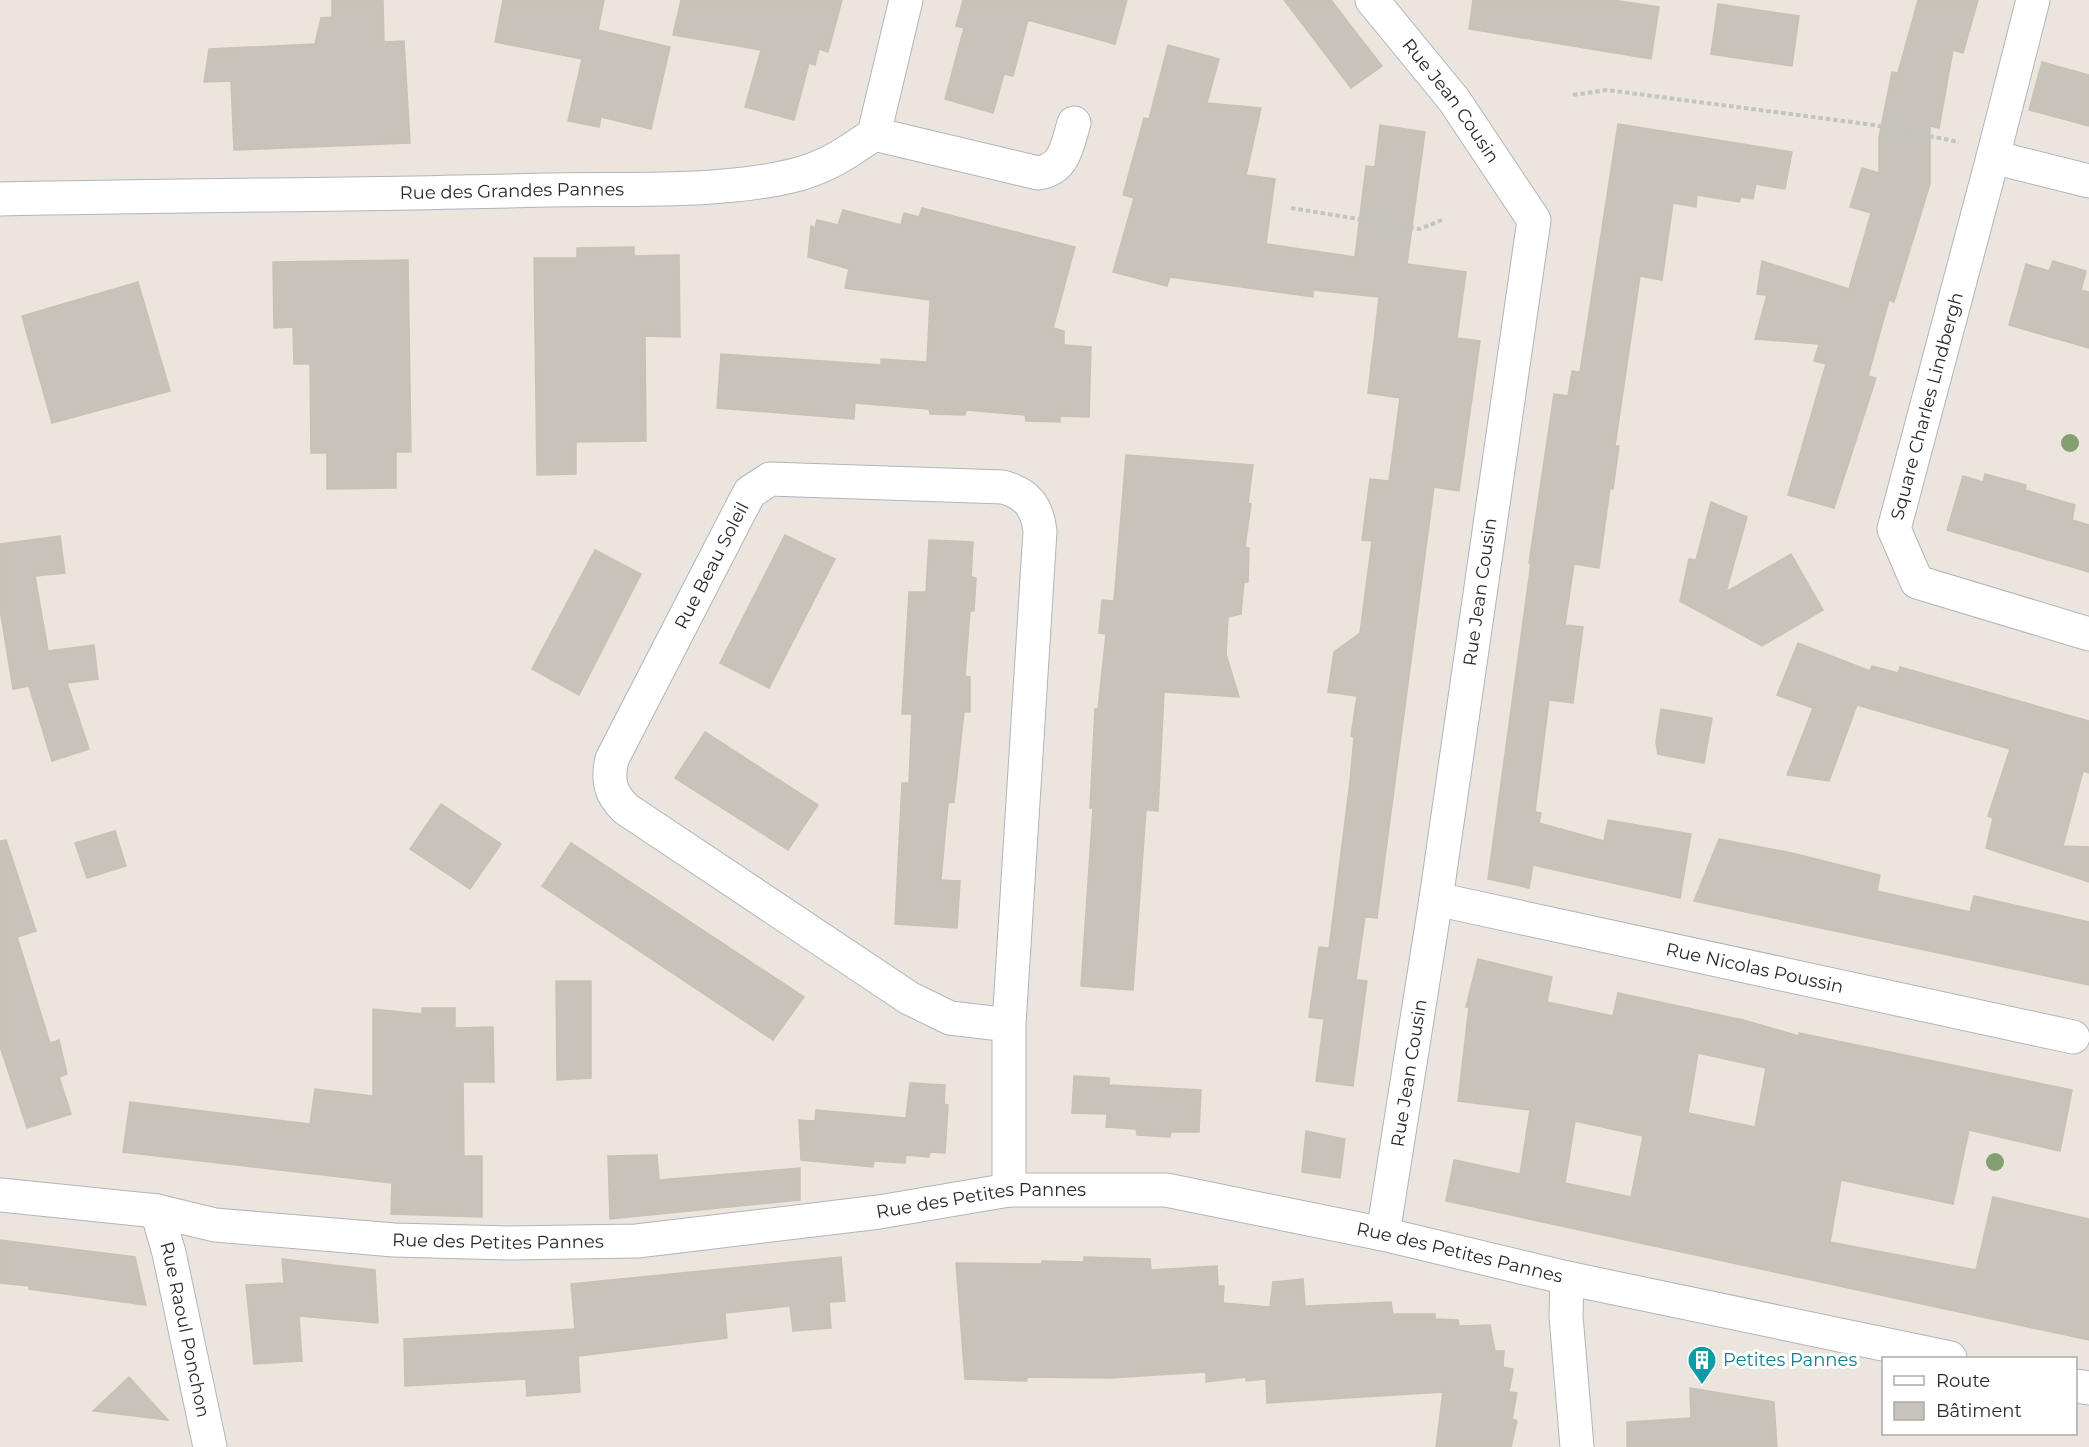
<svg xmlns="http://www.w3.org/2000/svg" width="2089" height="1447" font-family="Montserrat,sans-serif">
<style>
.building{fill:#c7c3bb;stroke:#c8c1b6;stroke-width:1.5;fill-rule:evenodd}
.lines{fill:none;stroke-linecap:round;stroke-linejoin:round}
.street-casing{stroke:#b0b4be;stroke-width:35}
.path{stroke:#c3c3c3;stroke-width:4;stroke-dasharray:4.5 3;stroke-linecap:butt}
.street{stroke:#fff;stroke-width:33}
.tree{fill:#83a072}
.labels{text-anchor:middle;dominant-baseline:central;stroke-width:6;stroke-linejoin:round;paint-order:stroke}
.street-label{font-size:18px;fill:#2a2a2a;stroke:#fff}
.culture-label{font-size:18px;fill:#0d838f;stroke:#fff;text-anchor:start}
</style>
<rect width="100%" height="100%" fill="#ece5dd"/>
<g class="building">
<path d="M332,0h51l1,42 20,-1 6,102 -176,7 -3,-69 -27,1 5,-33 106,-5 6,-26 11,-1z"/>
<path d="M503,0h101l-6,30 72,17 -19,82 -50,-12 -2,10 -31,-6 14,-62 -87,-17z"/>
<path d="M681,0h161l-14,52 -9,-3 -4,16 -6,-2 -15,57 -49,-13 16,-57 -88,-15z"/>
<path d="M963,0h164l-12,44 -87,-24 -15,56 -9,-2 -11,39 -48,-14 19,-71 -8,-2z"/>
<path d="M1284,0h47l51,66 -31,22z"/>
<path d="M1473,0h139l47,7 -8,52 -182,-30z"/>
<path d="M1918,0h60l-15,53 -10,-3 -14,78 -9,-2v58l-36,118 -5,-2 -21,76 8,2 -42,130 -46,-13 38,-131 -12,-3 5,-17 -64,-5 12,-44 -10,-1 5,-33 87,28 22,-76 -21,-6 12,-39 17,5v-36l13,-65 6,1z"/>
<path d="M1718,4l81,12 -7,50 -81,-12z"/>
<path d="M1168,45l51,14 -12,44 54,5 -15,67 29,4 -9,65 89,13 11,-91 9,1 5,-42 45,7 -18,132 59,8 -9,66 23,3 -21,150 -25,-4 -57,431 -12,-1 -9,63 11,1 -14,105 -37,-5 8,-62 -15,-2 10,-70 10,1 21,-166 4,-45 -3,-1 6,-40 -29,-4 6,-40 26,-19 12,-92 -10,-1 8,-61 19,2 11,-83 -32,-5 11,-96 -66,-7v7l-143,-20 -3,9 -54,-14 21,-74 -11,-3 21,-77 5,1z"/>
<path d="M2042,62l47,13v51l-60,-16z"/>
<path d="M1618,124l174,28 -7,37 -29,-5 -3,15 -12,-2 -2,5 -42,-7 -1,12 -23,-4 -11,77 -22,-4 -25,170h4l-6,43 -3,-1 -11,80 -25,-4 -9,61 18,2 -10,76 -24,-3 -14,112 6,1 -2,10 65,18 4,-21 83,14 -11,64 -147,-33 -4,23 -41,-9 43,-316h-2l25,-169 14,2 4,-25 8,1z"/>
<path d="M922,208l153,39 -22,81 11,3v14l27,2 -2,70 -29,-1v6l-34,-1 -1,-6 -59,-5 -1,5 -35,-1 -1,-5 -74,-6 -1,16 -137,-11 4,-54 160,11v-6l46,3 3,-62 -85,-12 4,-19 -41,-12 3,-31 4,2 2,-8 21,5 5,-15 58,15 3,-12 15,4z"/>
<path d="M634,247v9l45,-1 1,82 -35,-1 1,105 -70,1v32l-39,1 -3,-217h43v-10z"/>
<path d="M408,260l3,192h-15v36l-69,1v-36h-16l-1,-89h-16l-1,-37 -19,1 -1,-66z"/>
<path d="M2053,261l33,10 -5,19 8,2v56l-80,-23 17,-61 23,7z"/>
<path d="M138,282l32,109 -118,32 -30,-107z"/>
<path d="M1126,455l127,10 -5,38 3,1 -6,43 4,1 -1,34h-4l-3,32 -13,3 -2,37 13,43 -75,-5 -6,119 -12,-1 -13,180 -52,-4 12,-178h-3l5,-99h3l8,-75 -7,-1 3,-33 12,1z"/>
<path d="M1985,474l41,11 -1,5 50,15 -3,15 17,5v47l-142,-42 16,-54 20,6z"/>
<path d="M1711,502l36,15 -21,75 65,-38 32,56 -61,36 -82,-45 9,-42 7,1z"/>
<path d="M785,535l50,24 -66,129 -49,-25z"/>
<path d="M60,536l5,37 -30,3 13,75 46,-6 4,34 -31,4 22,66 -37,12 -23,-75 -16,3 -13,-80v-65z"/>
<path d="M929,540l44,2 -2,35 5,1 -2,33h-4l-5,65 5,1v35h-6l-10,90 -6,1 -7,77 19,1 -3,47 -62,-4 7,-141h7l3,-69h-10l7,-122h17z"/>
<path d="M595,550l46,24 -62,121 -47,-26z"/>
<path d="M1798,643l72,28 2,-5 26,7 2,-6 189,54v52l-6,-2 -20,75 26,1v35l-103,-34 7,-30 -5,-2 22,-67 -153,-44 -28,76 -42,-6 26,-67 -36,-13z"/>
<path d="M1661,709l51,9 -8,45 -46,-9 -2,-12z"/>
<path d="M705,732l113,73 -30,45 -113,-72z"/>
<path d="M441,804l60,40 -31,45 -60,-40z"/>
<path d="M115,831l11,35 -39,12 -12,-35z"/>
<path d="M1719,839l73,14 88,22 -3,16 93,21 4,-16 115,26v63l-395,-84z"/>
<path d="M6,840l30,91 -19,6 33,106 9,-3 8,34 -8,3 12,37 -44,14 -27,-82v-205z"/>
<path d="M571,843l233,154 -31,43 -231,-154z"/>
<path d="M1478,959l74,18 -5,25 66,14 5,-23 125,27 56,16v-3l273,57 -12,61 -91,-21 -16,74 -112,-24 -11,62 146,28 17,-73 96,22v121l-643,-139 8,-41 66,14 10,-64 -72,-9 11,-94h-3zM1698,1053l68,15 -11,59 -67,-14zM1575,1121l68,15 -12,61 -66,-14z"/>
<path d="M556,981h35v97l-34,2z"/>
<path d="M422,1008h33v20l38,-1 1,55h-31l1,74h18v61l-91,-3 1,-31 -269,-31 7,-50 180,22 5,-35 58,7v-87l49,5z"/>
<path d="M1074,1076l35,2v7l92,5 -2,42h-28l-1,5 -33,-2 -1,-6 -30,-2 1,-13 -35,-1z"/>
<path d="M910,1083l35,2 -1,19 4,1 -3,48 -15,-1 -1,5 -23,-2 -1,8 -31,-2 -1,6 -72,-7 -2,-40 16,1 1,-11 90,8z"/>
<path d="M1306,1131l39,8 -5,39 -38,-6z"/>
<path d="M657,1155l2,25 141,-12v32l-190,19 -2,-63z"/>
<path d="M0,1240l135,17 11,48 -117,-16v-3l-29,-3z"/>
<path d="M841,1257l4,44 -16,1 2,26 -38,3 -3,-25 -65,7 2,25 -149,18 2,36 -53,4 -1,-17 -121,7 -1,-47 171,-10 -4,-45z"/>
<path d="M1084,1257l66,2 1,11 66,-4 1,20h6l-1,17 47,4 3,-25 30,-3 2,27 86,-4 2,12h42v5l23,1 1,6 31,-1 5,26h9l-1,16 10,2 -4,23 8,1 -5,26 5,2 -6,26h-75l7,-55 -176,11 -1,-24 -20,2v-4l-40,5v-10l-97,6 -82,-1v4l-62,-2 -9,-116 86,1v-3l42,1z"/>
<path d="M282,1259l93,11 3,53 -79,-7 3,45 -48,3 -8,-79 38,-2z"/>
<path d="M129,1377l39,43 -75,-9z"/>
<path d="M1690,1388l84,14 3,45h-150v-25l64,-4z"/>
</g>
<g class="lines">
<g class="street-casing">
<g id="street">
<path id="s1" d="M1372,0l82,100 80,120 -98,679 -53,335"/>
<path d="M2033,0l-40,157 96,24"/>
<path d="M874,134l164,39c27,-4 29,-27 36,-50"/>
<path d="M1993,157l-99,372 23,53 172,52"/>
<path id="s2" d="M0,199c182,-4 364,-4 545,-9 78,-2 180,4 254,-16 29,-8 51,-23 75,-40l32,-134"/>
<path id="s3" d="M1436,899l637,138"/>
<path id="s4" d="M1009,1025l-59,-7 -41,-20 -283,-189c-16,-15 -19,-29 -14,-50l132,-256 6,-11 20,-13 233,8c24,7 34,19 37,44l-31,494v165"/>
<path id="s5" d="M0,1195l157,16 58,14 179,15 115,3 128,-2 242,-29 130,-22h157l217,44 184,44 383,80"/>
<path id="s6" d="M157,1211l12,42 41,194"/>
<path d="M1567,1278l-1,38 11,131"/>
<path d="M2076,1386l13,2"/>
</g>
</g>
<g class="path">
<path d="M1573,95l34,-5 267,35 85,17"/>
<path d="M1291,208l129,21 22,-9"/>
</g>
<use href="#street" class="street"/>
</g>
<g class="tree">
<circle cx="2070" cy="443" r="9"/>
<circle cx="1995" cy="1162" r="9"/>
</g>
<defs>
<g id="building-pin" transform="scale(1.5)"><path d="M0 17L-7.5 6A9.5 9.5 0 1 1 7.5 6Z" fill="#0f9aa8" stroke="#fff"/><path d="M-4-6H4V6H1V3H-1V6H-4ZM-2.5-4.3h1.7v1.8h-1.7ZM.8-4.3h1.7v1.8H.8ZM-2.5-1h1.7V.8h-1.7ZM.8-1h1.7V.8H.8Z" fill="#fff"/></g>
</defs>
<g fill-rule="evenodd">
<use href="#building-pin" x="1702" y="1360"/>
</g>
<g class="labels">
<g class="street-label">
<text stroke="none"><textPath href="#s1" startOffset="128">Rue Jean Cousin</textPath></text>
<text stroke="none"><textPath href="#s2" startOffset="512">Rue des Grandes Pannes</textPath></text>
<text transform="translate(1927 406) rotate(-75)">Square Charles Lindbergh</text>
<text stroke="none"><textPath href="#s4" startOffset="718">Rue Beau Soleil</textPath></text>
<text transform="translate(1480 592) rotate(-82)">Rue Jean Cousin</text>
<text stroke="none"><textPath href="#s3" startOffset="326">Rue Nicolas Poussin</textPath></text>
<text transform="translate(1409 1073) rotate(-81)">Rue Jean Cousin</text>
<text stroke="none"><textPath href="#s5" startOffset="987">Rue des Petites Pannes</textPath></text>
<text stroke="none"><textPath href="#s5" startOffset="501">Rue des Petites Pannes</textPath></text>
<text stroke="none"><textPath href="#s5" startOffset="1473">Rue des Petites Pannes</textPath></text>
<text stroke="none"><textPath href="#s6" startOffset="122">Rue Raoul Ponchon</textPath></text>
</g>
<g class="culture-label">
<text x="1723" y="1360">Petites Pannes</text>
</g>
</g>
<rect x="1882" y="1357" width="195" height="78" fill="#ffffff" stroke="#aaaaaa" stroke-width="1.5"/>
<rect x="1894" y="1376" width="30" height="9" fill="#ffffff" stroke="#aaaaaa" stroke-width="1.5"/>
<text x="1936" y="1387" font-size="18" fill="#2a2a2a">Route</text>
<rect x="1894" y="1402" width="30" height="18" fill="#c7c3bb" stroke="#aaaaaa" stroke-width="1.5"/>
<text x="1936" y="1417" font-size="18" fill="#2a2a2a">Bâtiment</text>
</svg>
